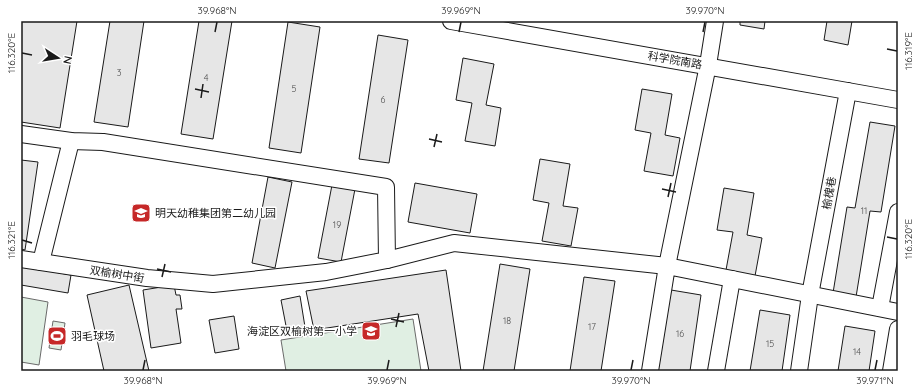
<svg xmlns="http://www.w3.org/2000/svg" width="919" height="392" font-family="Quicksand,'Noto Sans SC',sans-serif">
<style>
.green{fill:#e0efe3;stroke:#6a6a6a}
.building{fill:#e6e6e6;stroke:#1a1a1a}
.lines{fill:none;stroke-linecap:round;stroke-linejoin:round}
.minor-casing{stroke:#1a1a1a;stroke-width:18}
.minor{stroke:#fff;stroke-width:16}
.ticks{fill:none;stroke:#1a1a1a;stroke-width:1.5}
.labels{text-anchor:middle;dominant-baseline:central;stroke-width:3;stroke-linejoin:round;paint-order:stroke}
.number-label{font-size:9px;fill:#4d4d4d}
.street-label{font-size:11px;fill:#1a1a1a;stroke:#fff}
.poi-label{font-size:11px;fill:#1a1a1a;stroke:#fff;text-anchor:start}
.neatline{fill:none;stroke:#1a1a1a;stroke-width:1.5}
.ticks-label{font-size:10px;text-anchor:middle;fill:#1a1a1a}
</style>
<rect width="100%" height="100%" fill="#fff"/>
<g class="green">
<path d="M21,297l27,5 -9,63 -18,-3z"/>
<path d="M413,319l8,52h-135l-5,-31z"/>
<path d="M53,321l12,2 -4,27 -12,-2z"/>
</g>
<g class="building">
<path d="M21,21h56l-17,107 -39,-6z"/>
<path d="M110,21h34l-16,106 -34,-5z"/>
<path d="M199,21h33l-19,118 -32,-5z"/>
<path d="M740,21h25l-1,8 -24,-4z"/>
<path d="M827,21h25l-4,24 -24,-5z"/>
<path d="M288,22l32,5 -19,126 -32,-5z"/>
<path d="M378,35l30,5 -19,123 -30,-4z"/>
<path d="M463,58l31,6 -8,41 15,3 -6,38 -30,-5 7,-38 -16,-3z"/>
<path d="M642,89l30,5 -7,41 15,3 -7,38 -29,-5 7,-38 -16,-3z"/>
<path d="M870,122l25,4 -14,86 -11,-1 -14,86 -23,-4 14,-86 8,1z"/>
<path d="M540,159l30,5 -7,42 15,2 -7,38 -29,-5 7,-38 -16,-3z"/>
<path d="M21,160l17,2 -13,88 -4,-1z"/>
<path d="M268,177l24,5 -17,86 -23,-5z"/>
<path d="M415,183l62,11 -7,39 -62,-11z"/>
<path d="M332,185l23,4 -14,73 -23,-4z"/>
<path d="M724,188l30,5 -7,42 15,3 -7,38 -29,-6 7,-38 -16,-2z"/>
<path d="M500,264l30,5 -16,102h-31z"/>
<path d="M21,266l50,9 -3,18 -47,-8z"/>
<path d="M446,270l15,101h-32l-11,-57 -104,16 -8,-39z"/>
<path d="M584,277l31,4 -14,90h-31z"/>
<path d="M129,285l20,86h-45l-17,-76z"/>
<path d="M174,285l2,10h4l2,14h-6l5,34 -30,5 -8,-58z"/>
<path d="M671,290l30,5 -11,76h-32z"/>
<path d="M300,296l5,31 -18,4 -6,-31z"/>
<path d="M760,310l30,5 -8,56h-32z"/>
<path d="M234,316l5,33 -24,4 -6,-33z"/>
<path d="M845,326l30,5 -6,40h-31z"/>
</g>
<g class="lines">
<g class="minor-casing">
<g id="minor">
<path d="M451,21l447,79"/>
<path d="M21,134l50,7 32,1 283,45 1,73 -61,12 -113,12 -66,-6 -126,-19"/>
<path d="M387,260l67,-17 213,23 41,-201 7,-44"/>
<path d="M41,262l30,-121"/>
<path d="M880,308l18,-96"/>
<path d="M650,371l17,-105 231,46"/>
<path d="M716,371l16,-92"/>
<path d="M799,371l11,-76 38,-204"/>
<path d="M891,371l7,-42"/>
</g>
</g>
<use href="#minor" class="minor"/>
</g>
<path class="ticks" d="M215,32l2,-10M459,32l2,-10M703,32l2,-10M887,49l10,2M22,53l10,2M195,89l14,3M201,98l2,-14M429,139l13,3M434,147l3,-13M662,189l14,3M668,197l3,-14M887,237l10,2M22,240l10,3M157,269l14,3M162,277l3,-13M391,319l13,3M396,327l3,-14M143,370l2,-10M387,370l2,-10M631,370l2,-10M875,370l2,-10"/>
<defs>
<g id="school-square" transform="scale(1)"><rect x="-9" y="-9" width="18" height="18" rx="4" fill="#c62828" stroke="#fff"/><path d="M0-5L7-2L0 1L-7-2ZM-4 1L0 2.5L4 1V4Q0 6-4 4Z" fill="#fff"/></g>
<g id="stadium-square" transform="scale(1)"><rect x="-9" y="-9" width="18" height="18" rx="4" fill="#c62828" stroke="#fff"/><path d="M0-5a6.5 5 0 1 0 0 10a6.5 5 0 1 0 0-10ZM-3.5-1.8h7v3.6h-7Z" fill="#fff"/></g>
</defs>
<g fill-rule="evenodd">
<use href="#school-square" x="141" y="213"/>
<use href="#school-square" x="371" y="331"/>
<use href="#stadium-square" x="57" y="336"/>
</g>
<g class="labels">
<g class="number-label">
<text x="119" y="72">3</text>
<text x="206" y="77">4</text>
<text x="294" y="88">5</text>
<text x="383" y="99">6</text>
<text x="864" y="210">11</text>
<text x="337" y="224">19</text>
<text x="507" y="320">18</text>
<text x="592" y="326">17</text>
<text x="680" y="333">16</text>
<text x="770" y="343">15</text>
<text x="857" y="351">14</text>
</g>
<g class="street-label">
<text transform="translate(675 60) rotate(10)">科学院南路</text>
<text transform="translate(829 193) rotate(-80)">榆槐巷</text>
<text transform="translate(117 274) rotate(9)">双榆树中街</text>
</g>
<g class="poi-label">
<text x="155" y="213">明天幼稚集团第二幼儿园</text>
<text x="357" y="331" text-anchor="end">海淀区双榆树第一小学</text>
<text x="71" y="336">羽毛球场</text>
</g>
</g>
<rect width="919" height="392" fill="none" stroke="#ffffff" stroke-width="44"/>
<g transform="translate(58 58) rotate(102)" stroke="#ffffff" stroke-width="3" paint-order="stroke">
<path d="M0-3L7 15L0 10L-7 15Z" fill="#1a1a1a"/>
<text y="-6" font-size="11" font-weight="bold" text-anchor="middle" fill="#1a1a1a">N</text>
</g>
<rect x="22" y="22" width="875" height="348" class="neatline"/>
<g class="ticks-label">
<text x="217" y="14">39.968°N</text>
<text x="461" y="14">39.969°N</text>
<text x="705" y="14">39.970°N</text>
<text transform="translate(908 51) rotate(-90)" y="4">116.319°E</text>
<text transform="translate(11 53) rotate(-90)" y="4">116.320°E</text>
<text transform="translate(908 239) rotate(-90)" y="4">116.320°E</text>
<text transform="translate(11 240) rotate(-90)" y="4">116.321°E</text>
<text x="143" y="384">39.968°N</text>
<text x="387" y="384">39.969°N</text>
<text x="631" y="384">39.970°N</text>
<text x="875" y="384">39.971°N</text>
</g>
</svg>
